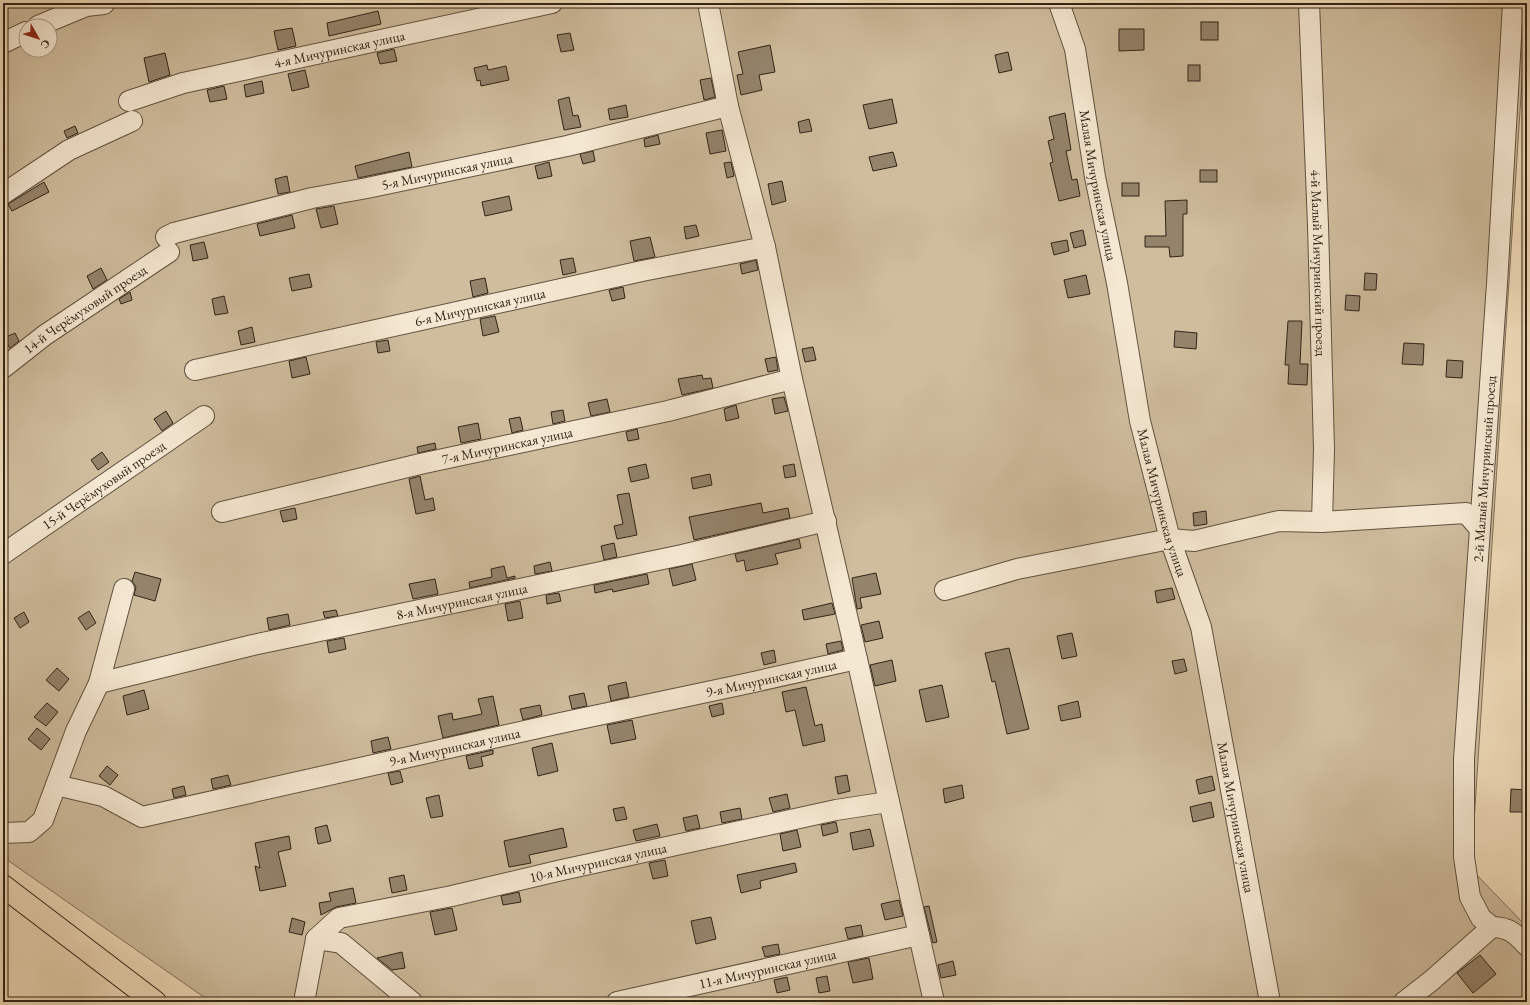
<svg xmlns="http://www.w3.org/2000/svg" width="1530" height="1005" font-family="'EB Garamond',serif">
<style>
.green{fill:#cfbd9e;stroke:#80705a;fill-rule:evenodd}
.building{fill:#94846c;stroke:#302417}
.lines{fill:none;stroke-linecap:round;stroke-linejoin:round}
.minor-casing{stroke:#605240;stroke-width:22}
.major-casing{stroke:#302417;stroke-width:24}
.minor{stroke:#f5e8d2;stroke-width:20}
.major{stroke:#f0dcba;stroke-width:22}
.labels{text-anchor:middle;dominant-baseline:central;stroke-width:3;stroke-linejoin:round;paint-order:stroke}
.street-label{font-size:14px;fill:#302417;stroke:#f5e8d2}
</style>
<rect width="100%" height="100%" fill="#f0dcba"/>
<filter id="stains"><feTurbulence type="fractalNoise" baseFrequency=".005" numOctaves="4"/><feColorMatrix values="0 0 0 0 .2 0 0 0 0 .09 0 0 0 0 .02 0 0 0 .5 -.17"/></filter>
<radialGradient id="worn" r=".72"><stop offset=".6" stop-color="#630" stop-opacity="0"/><stop offset="1" stop-color="#630" stop-opacity=".3"/></radialGradient>
<path class="green" d="M3,3h1524l-56,866 56,58v75h-1316l-208,-145zM26,26h24v24h-24z"/>
<g class="building">
<path d="M378,11l3,13 -52,12 -2,-13z"/>
<rect x="1201" y="22" width="17" height="18"/>
<path d="M292,28l4,18 -18,4 -4,-19z"/>
<path d="M1119,29h25v21l-25,1z"/>
<path d="M570,33l4,17 -13,2 -4,-17z"/>
<path d="M770,45l5,27 -16,3 3,15 -21,5 -4,-20 6,-1 -5,-22z"/>
<path d="M394,49l3,12 -17,3 -3,-11z"/>
<path d="M1008,52l4,18 -13,3 -4,-18z"/>
<path d="M165,53l5,22 -21,7 -5,-24z"/>
<path d="M487,65l1,5 18,-4 3,14 -28,6 -1,-6 -3,1 -3,-13z"/>
<rect x="1188" y="65" width="12" height="16"/>
<path d="M305,70l4,17 -17,4 -4,-17z"/>
<path d="M711,78l4,19 -11,3 -4,-20z"/>
<path d="M262,81l2,12 -18,4 -2,-12z"/>
<path d="M224,86l3,13 -17,3 -3,-12z"/>
<path d="M569,97l4,19 5,-1 3,12 -17,3 -6,-30z"/>
<path d="M892,99l5,24 -28,6 -6,-24z"/>
<path d="M626,105l2,12 -18,3 -2,-11z"/>
<path d="M1065,113l6,37 -5,1 6,29 5,-1 3,17 -21,5 -9,-38 3,-1 -5,-21 6,-2 -5,-22z"/>
<path d="M809,119l3,12 -12,2 -2,-11z"/>
<path d="M75,126l3,7 -11,5 -3,-7z"/>
<path d="M722,130l4,21 -16,3 -4,-21z"/>
<path d="M658,135l2,9 -15,3 -1,-8z"/>
<path d="M593,151l2,10 -12,3 -3,-10z"/>
<path d="M409,152l3,15 -54,11 -3,-12z"/>
<path d="M893,152l4,14 -24,5 -4,-14z"/>
<path d="M549,162l3,14 -14,3 -3,-13z"/>
<path d="M731,162l3,14 -7,2 -3,-15z"/>
<rect x="1200" y="170" width="17" height="12"/>
<path d="M287,176l3,16 -12,2 -3,-15z"/>
<path d="M782,181l4,20 -14,4 -4,-21z"/>
<path d="M44,182l5,10 -37,19 -4,-7z"/>
<rect x="1122" y="183" width="17" height="13"/>
<path d="M509,196l3,14 -27,6 -3,-14z"/>
<path d="M1187,200v14h-4v42l-13,1 -1,-10h-24v-11h21l-1,-35z"/>
<path d="M334,206l4,18 -17,4 -5,-19z"/>
<path d="M292,215l3,13 -35,8 -3,-12z"/>
<path d="M696,225l3,11 -13,3 -2,-12z"/>
<path d="M1083,230l3,15 -12,3 -4,-15z"/>
<path d="M650,237l5,20 -21,4 -4,-20z"/>
<path d="M1067,240l2,11 -15,4 -3,-12z"/>
<path d="M204,242l4,16 -15,3 -3,-16z"/>
<path d="M573,258l3,14 -13,3 -3,-15z"/>
<path d="M756,260l2,10 -16,4 -2,-10z"/>
<path d="M101,268l6,12 -14,9 -6,-13z"/>
<path d="M1365,273l12,1 -1,16h-12z"/>
<path d="M309,274l3,13 -20,4 -3,-13z"/>
<path d="M1086,275l4,19 -22,4 -4,-18z"/>
<path d="M485,278l3,15 -15,4 -3,-16z"/>
<path d="M623,287l2,11 -13,3 -3,-11z"/>
<path d="M130,292l2,8 -11,4 -2,-5z"/>
<path d="M1346,295l14,1 -1,15 -14,-1z"/>
<path d="M224,296l4,17 -13,2 -3,-16z"/>
<path d="M495,316l4,16 -16,4 -3,-17z"/>
<path d="M1288,321h14l-2,43h8l-1,21 -19,-1 1,-19h-4z"/>
<path d="M252,327l3,15 -14,3 -3,-14z"/>
<path d="M1175,331l22,2 -1,16 -22,-2z"/>
<path d="M15,333l4,8 -9,7 -6,-10z"/>
<path d="M388,340l2,11 -12,2 -2,-11z"/>
<path d="M1404,343l20,1 -1,21 -21,-1z"/>
<path d="M813,347l3,13 -11,2 -3,-13z"/>
<path d="M306,357l4,17 -18,4 -3,-17z"/>
<path d="M776,357l2,13 -10,2 -3,-13z"/>
<path d="M1447,360l16,1 -1,17 -16,-1z"/>
<path d="M702,375l1,4 8,-1 2,10 -31,7 -4,-16z"/>
<path d="M784,397l4,14 -13,3 -3,-15z"/>
<path d="M607,399l3,13 -19,4 -3,-13z"/>
<path d="M736,405l3,13 -13,3 -2,-12z"/>
<path d="M563,410l2,11 -12,3 -2,-12z"/>
<path d="M166,411l7,12 -11,8 -8,-12z"/>
<path d="M520,417l3,13 -11,3 -3,-14z"/>
<path d="M478,423l3,16 -20,4 -3,-16z"/>
<path d="M637,429l2,10 -11,2 -2,-9z"/>
<path d="M435,443l1,6 -18,4 -1,-6z"/>
<path d="M102,452l7,10 -11,8 -7,-10z"/>
<path d="M646,464l3,14 -18,4 -3,-14z"/>
<path d="M794,464l2,12 -11,2 -2,-12z"/>
<path d="M710,474l2,11 -19,4 -2,-11z"/>
<path d="M420,476l5,24 8,-2 2,12 -19,4 -7,-35z"/>
<path d="M629,493l8,42 -20,4 -3,-13 9,-2 -6,-29z"/>
<path d="M761,503l2,10 25,-5 2,10 -96,22 -5,-23z"/>
<path d="M295,508l2,11 -14,3 -3,-11z"/>
<path d="M1206,511l1,13 -13,2 -1,-13z"/>
<path d="M799,539l2,9 -26,6 3,10 -32,7 -2,-11 -7,2 -2,-8z"/>
<path d="M614,543l3,14 -13,3 -3,-14z"/>
<path d="M550,562l2,9 -17,3 -1,-8z"/>
<path d="M692,564l4,16 -23,6 -4,-17z"/>
<path d="M504,566l3,12 8,-2v2l-45,10 -1,-6 23,-5 -1,-8z"/>
<path d="M135,572l26,7 -6,22 -21,-6 2,-8 -4,-6z"/>
<path d="M876,573l5,21 -21,4 2,10 -5,1 -5,-31z"/>
<path d="M647,574l2,10 -36,8 -1,-3 -17,4 -1,-8z"/>
<path d="M435,579l3,15 -25,5 -4,-15z"/>
<path d="M1172,588l3,11 -18,4 -2,-12z"/>
<path d="M559,593l2,8 -14,3 -1,-9z"/>
<path d="M520,601l3,17 -15,3 -3,-17z"/>
<path d="M832,603l3,11 -31,6 -2,-10z"/>
<path d="M336,610l2,6 -13,2 -2,-6z"/>
<path d="M89,611l7,12 -10,7 -8,-12z"/>
<path d="M24,612l5,10 -9,6 -6,-10z"/>
<path d="M288,614l2,11 -21,5 -2,-12z"/>
<path d="M879,621l4,17 -18,4 -4,-17z"/>
<path d="M1072,633l5,23 -15,3 -5,-23z"/>
<path d="M344,638l2,11 -17,4 -2,-12z"/>
<path d="M841,641l2,9 -15,4 -2,-10z"/>
<path d="M1009,648l20,81 -22,5 -12,-53 -3,1 -7,-29z"/>
<path d="M774,650l2,12 -12,3 -3,-12z"/>
<path d="M1184,659l3,12 -12,3 -3,-13z"/>
<path d="M892,660l4,21 -21,5 -5,-21z"/>
<path d="M57,668l12,11 -10,12 -13,-11z"/>
<path d="M626,682l3,15 -18,4 -3,-15z"/>
<path d="M942,685l7,32 -23,5 -7,-32z"/>
<path d="M806,687l9,39 7,-2 3,17 -22,5 -8,-36 -9,2 -4,-20z"/>
<path d="M144,690l5,19 -22,6 -4,-19z"/>
<path d="M584,693l3,13 -15,3 -3,-13z"/>
<path d="M493,696l6,29 -56,13 -5,-22 14,-3 1,7 29,-6 -4,-15z"/>
<path d="M1078,701l3,16 -20,4 -3,-15z"/>
<path d="M47,703l11,9 -12,14 -12,-9z"/>
<path d="M722,703l2,11 -12,3 -3,-11z"/>
<path d="M540,705l2,10 -19,5 -3,-11z"/>
<path d="M632,720l4,19 -25,5 -4,-19z"/>
<path d="M37,728l13,11 -9,11 -13,-11z"/>
<path d="M388,737l3,12 -18,4 -2,-12z"/>
<path d="M552,743l6,28 -20,5 -6,-28z"/>
<path d="M493,750v4l-12,3 2,9 -14,3 -3,-13z"/>
<path d="M107,766l11,9 -8,10 -11,-9z"/>
<path d="M400,771l3,11 -12,3 -3,-12z"/>
<path d="M228,775l3,10 -18,4 -2,-10z"/>
<path d="M847,775l3,16 -12,3 -3,-17z"/>
<path d="M1212,776l3,14 -16,4 -3,-14z"/>
<path d="M962,785l2,13 -19,5 -2,-14z"/>
<path d="M184,786l2,9 -12,3 -2,-9z"/>
<path d="M1511,789l16,1v22h-17z"/>
<path d="M787,794l3,14 -17,4 -4,-14z"/>
<path d="M439,795l4,21 -12,2 -5,-20z"/>
<path d="M1211,802l3,15 -21,5 -3,-15z"/>
<path d="M624,807l3,12 -11,2 -3,-12z"/>
<path d="M740,808l2,11 -20,4 -2,-11z"/>
<path d="M697,815l3,13 -14,3 -3,-13z"/>
<path d="M836,822l2,10 -15,4 -2,-11z"/>
<path d="M657,824l3,12 -24,5 -3,-11z"/>
<path d="M327,825l4,16 -13,3 -3,-16z"/>
<path d="M563,828l4,19 -38,8 2,8 -22,4 -5,-26z"/>
<path d="M870,829l4,17 -21,4 -3,-17z"/>
<path d="M797,830l4,17 -18,4 -3,-17z"/>
<path d="M289,836l2,13 -13,3 8,34 -26,5 -5,-25 5,2 -5,-25z"/>
<path d="M665,860l3,16 -15,3 -4,-16z"/>
<path d="M795,863l2,9 -37,9 1,7 -20,5 -4,-18z"/>
<path d="M404,875l3,15 -15,3 -3,-15z"/>
<path d="M353,888l3,15 -20,4 -15,8 -2,-12 12,-2 -2,-8z"/>
<path d="M519,892l2,10 -18,3 -2,-9z"/>
<path d="M899,900l4,16 -18,4 -4,-16z"/>
<path d="M929,906l8,36 -4,1 -9,-36z"/>
<path d="M452,908l5,22 -22,5 -5,-23z"/>
<path d="M711,917l5,22 -20,5 -5,-23z"/>
<path d="M292,918l13,4 -3,13 -13,-3z"/>
<path d="M861,925l2,11 -15,3 -3,-11z"/>
<path d="M778,944l2,10 -15,3 -3,-10z"/>
<path d="M402,952l3,16 -13,2 -15,-12z"/>
<path d="M1480,955l16,19 -23,19 -16,-20z"/>
<path d="M869,958l4,21 -20,4 -5,-21z"/>
<path d="M953,961l3,14 -15,3 -3,-13z"/>
<path d="M827,976l3,15 -11,2 -3,-15z"/>
<path d="M787,977l3,13 -13,3 -3,-13z"/>
</g>
<g class="lines">
<g class="minor-casing">
<g id="minor">
<path d="M708,3l20,103 37,141 27,132 65,280 77,343"/>
<path id="s1" d="M1059,3l16,46 20,128 22,106 23,138 30,118 31,88 69,375"/>
<path id="s2" d="M1309,3l9,222 6,224 -2,73"/>
<path d="M38,26l48,-20 18,-2"/>
<path d="M3,43l23,-11"/>
<path id="s3" d="M129,101l54,-18 369,-80"/>
<path d="M3,194l66,-44 63,-29"/>
<path id="s4" d="M166,237l8,-4 138,-35 55,-10 200,-42 161,-40"/>
<path id="s5" d="M3,368l42,-33 124,-83"/>
<path id="s6" d="M195,370l447,-99 123,-24"/>
<path id="s7" d="M222,512l198,-48 248,-53 124,-32"/>
<path id="s8" d="M3,554l201,-138"/>
<path d="M945,590l72,-21 153,-30 24,2 85,-20 43,1 144,-9 14,16"/>
<path id="s9" d="M99,683l154,-38 429,-90 144,-34"/>
<path id="s10" d="M56,785l47,11 39,21 414,-93 184,-39 117,-26"/>
<path d="M3,833l26,-1 14,-12 33,-89 23,-48 25,-94"/>
<path id="s11" d="M1492,927l-11,-9 -11,-21 -6,-40v-98l33,-475 16,-281"/>
<path d="M1492,927c17,0 24,7 35,19"/>
<path id="s12" d="M316,939l23,-21 113,-22 110,-26 274,-60 52,-8"/>
<path d="M304,1002l12,-63 25,4 71,59"/>
<path id="s13" d="M617,1002l302,-67"/>
<path d="M1404,1002l27,-21 61,-54"/>
</g>
</g>
<g class="major-casing">
<path id="major" d="M3,886l152,116"/>
</g>
<use href="#minor" class="minor"/>
<use href="#major" class="major"/>
</g>
<g class="labels">
<g class="street-label">
<text stroke="none"><textPath href="#s3" startOffset="217">4-я Мичуринская улица</textPath></text>
<text stroke="none"><textPath href="#s4" startOffset="289">5-я Мичуринская улица</textPath></text>
<text stroke="none"><textPath href="#s1" startOffset="187">Малая Мичуринская улица</textPath></text>
<text stroke="none"><textPath href="#s2" startOffset="260">4-й Малый Мичуринский проезд</textPath></text>
<text stroke="none"><textPath href="#s6" startOffset="292">6-я Мичуринская улица</textPath></text>
<text stroke="none"><textPath href="#s5" startOffset="101">14-й Черёмуховый проезд</textPath></text>
<text stroke="none"><textPath href="#s7" startOffset="293">7-я Мичуринская улица</textPath></text>
<text stroke="none"><textPath href="#s11" startOffset="467">2-й Малый Мичуринский проезд</textPath></text>
<text stroke="none"><textPath href="#s8" startOffset="122">15-й Черёмуховый проезд</textPath></text>
<text stroke="none"><textPath href="#s1" startOffset="511">Малая Мичуринская улица</textPath></text>
<text stroke="none"><textPath href="#s9" startOffset="372">8-я Мичуринская улица</textPath></text>
<text stroke="none"><textPath href="#s10" startOffset="737">9-я Мичуринская улица</textPath></text>
<text stroke="none"><textPath href="#s10" startOffset="413">9-я Мичуринская улица</textPath></text>
<text stroke="none"><textPath href="#s1" startOffset="835">Малая Мичуринская улица</textPath></text>
<text stroke="none"><textPath href="#s12" startOffset="296">10-я Мичуринская улица</textPath></text>
<text stroke="none"><textPath href="#s13" startOffset="154">11-я Мичуринская улица</textPath></text>
</g>
</g>
<rect width="1530" height="1005" fill="none" stroke="#f0dcba" stroke-width="16"/>
<rect x="4" y="4" width="1522" height="997" fill="none" stroke="#302417" stroke-width="2"/>
<rect x="8" y="8" width="1514" height="989" fill="none" stroke="#302417"/>
<g transform="translate(38 38) rotate(129)"><circle r="19" fill="#f5e8d2" stroke="#a69a87"/>
<path d="M0-3L7 15L0 10L-7 15Z" fill="#8f2418"/>
<text y="-6" font-size="11" font-weight="bold" text-anchor="middle" fill="#302417">С</text>
</g>
<rect width="100%" height="100%" filter="url(#stains)"/>
<rect width="100%" height="100%" fill="url(#worn)"/>
</svg>
